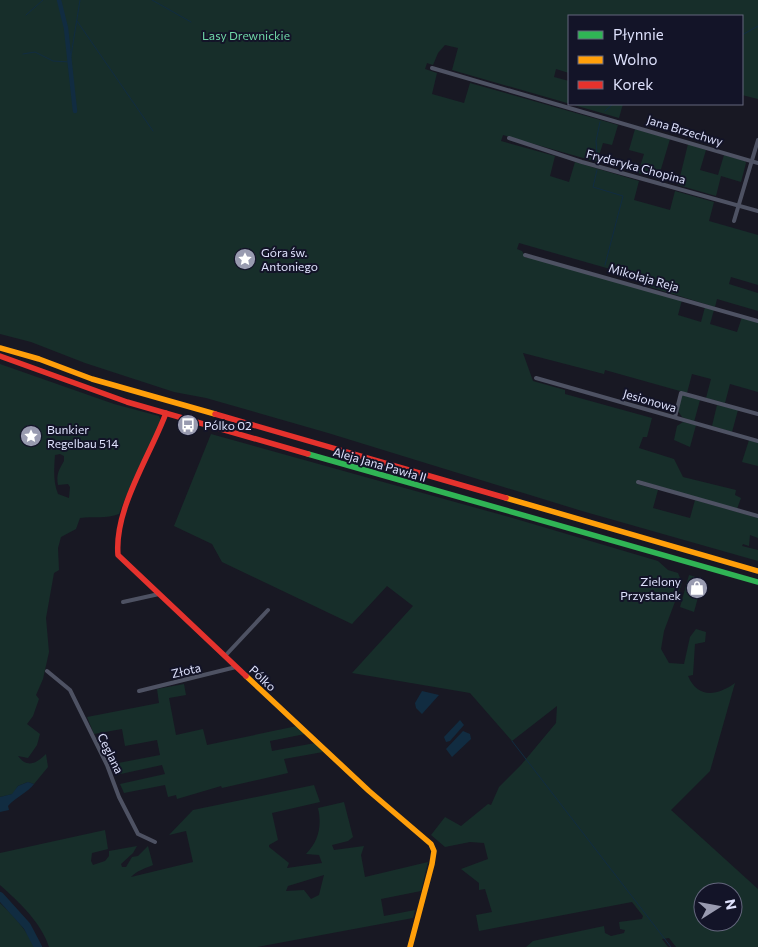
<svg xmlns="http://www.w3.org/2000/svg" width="758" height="947" font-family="Commissioner,sans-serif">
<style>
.green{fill:#172e2a;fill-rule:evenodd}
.water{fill:#112c41}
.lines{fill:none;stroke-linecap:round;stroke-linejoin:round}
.stream{stroke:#112c41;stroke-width:1}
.canal{stroke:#112c41;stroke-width:4.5}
.river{stroke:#112c41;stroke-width:8}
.street{stroke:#4e5263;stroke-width:4}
.fast{stroke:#30b455;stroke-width:5.5}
.slow{stroke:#ff9f0a;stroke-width:5.5}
.jam{stroke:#e5322d;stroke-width:5.5}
.labels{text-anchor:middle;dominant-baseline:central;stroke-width:4;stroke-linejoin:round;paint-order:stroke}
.park-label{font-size:12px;fill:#6fd6a6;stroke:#131428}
.street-label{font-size:12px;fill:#dee1fc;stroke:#131428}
.poi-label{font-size:12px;fill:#dee1fc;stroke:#131428;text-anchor:start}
</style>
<rect width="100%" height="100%" fill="#181823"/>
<g class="green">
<path d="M0,0h758v99l-16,-4v-79h-173v57l-13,-4 -2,8 15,4v23h54l-4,14 -167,-48 6,-22 -13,-3 -7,8 -5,12 -6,-2 -2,6 12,4 -5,21 32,9 6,-20 148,42 -6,20 -9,-2 -6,19 -94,-27 -2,6 54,15 -5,20 19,6 6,-20 64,19 -5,19 36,10 5,-19 39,11 -5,19 49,14v50l-27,-8 -2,7 29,9v18l-41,-12 -2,8 -65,-20 2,-6 -133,-38 -2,6 5,2 4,7h7l149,42 -4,15 23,7 4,-15 9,3 -4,14 27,8 5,-15 16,5v70l-28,-8 -5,19 -19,-5 5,-19 -19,-5 -5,19 -82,-23 -1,4 -81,-21 10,28 32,9v4l87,24 -5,19h-4l-4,11 35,11 9,18 53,13 -1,5 6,3 -4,11 -99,-29 -1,4 21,6 -5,18 37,10 5,-18 63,18v20l-8,-3 -1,11 -6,-2 -1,2 16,4v11l-176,-50 -254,-78 -122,-35 -32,-6 -89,-29 -54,-21 -31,-8z"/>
<path d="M635,129l35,10 -12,40 -20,-6 6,-19 -15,-4z"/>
<path d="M688,144l18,6 -6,20 18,5 6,-20 21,6 1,2 -5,19 -20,-6 -5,20 -38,-11z"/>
<path d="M0,364l114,40 45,12 2,5c-10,32 -31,61 -42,93 -13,5 -26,2 -39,4l-4,11 -15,8 -3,11 1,22 -5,3 -8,45 3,34 -6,27 -7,16 3,4 -6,17 -6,8 13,10 -3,11 -9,13 -10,-2c9,12 18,8 28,-2l2,13 -14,17 -6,-2 -10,4 -5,8 -13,3zM60,454l4,2v5c-5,9 -8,13 -6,24l10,-1 2,3 -1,11 -11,-4c-5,-12 -4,-26 -3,-39z"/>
<path d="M682,395l18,5 -6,22 -12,-5 -4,-6z"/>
<path d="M717,405l21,5 -6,22 -20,-6z"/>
<path d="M683,422l13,3 -6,22 -16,-7 3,-14z"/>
<path d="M211,434l305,85 142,42 10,9 10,3 4,10 -18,48 -3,18 8,14 15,1 6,-27 6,-8 10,3 -1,10 -10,2 -2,31 -5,1c10,23 29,20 47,7l-25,88 -39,39 87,79v58h-82l-7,-9 -7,1 6,8h-142l7,-6 71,-15 1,7 6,3 13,-3 1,-3 -5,-1 -1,-7 23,-3 1,-3 -11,-14 -153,29 -3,-16 16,-3 -7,-23 -6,1v-7l-18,-14 27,-10 -4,-16 -14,-1 -25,5 -14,-12 14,-18 16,9 27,-22 3,1 8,-18 22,-22 35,-42 1,-17 -45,35 -42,-48 -118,-20 61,-67 -26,-20 -35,38 -130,-62 -10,-18 -38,-18zM703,892h30v30h-30z"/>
<path d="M749,440l9,3v23l-16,-4z"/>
<path d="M689,575l14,4 -9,33 -14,-5z"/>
<path d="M184,684l2,11 -17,3 7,37 27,-6 4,16 90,-19 8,8 -35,7 2,10 43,-8 8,9 -39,7 4,14 -66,15 -1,-2 -44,13 -1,-4 -8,2 -3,-12 -41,8 -4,-9 45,-10 -3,-9 -46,10 -3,-11 47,-9 -3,-15 -32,6 -3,-17 -28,5 -7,-17 72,-14 -2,-14z"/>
<path d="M314,785l6,17 -48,11 6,27 -9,5v2l20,16 -2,5 35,-5 -3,-8 -13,-1c13,-13 16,-29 12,-46l26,-6 9,35 -5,4 -16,4 2,5 30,-4 -3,9 4,22 63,-15 -7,29 -40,8 3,17 31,-6 -2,8 -156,29h-208c-8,-25 -30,-45 -49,-62v-32l105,-23 3,19 -16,4 -1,8 2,4 12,-4 4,-5v-5l28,-5 -4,7 -12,11 1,3h4l6,-10 6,-1 10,-10 5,19c-7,3 -17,6 -22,12l62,-15 -7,-31 -17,4 24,-25zM324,875l-5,20 -8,4 -7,-9 -18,1 2,-5z"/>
<path d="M0,903c14,13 26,26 34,44h-34z"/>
</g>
<g class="water">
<path d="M422,691l17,4 -17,19 -6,-6 -1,-5z"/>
<path d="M460,720l4,5 -14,16 -4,1 -2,-5z"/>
<path d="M463,731l7,3 1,5 -19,18 -6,-8z"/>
<path d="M28,782l6,2c-7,9 -18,13 -26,22l1,4 -9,2v-15l12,-3 6,-8z"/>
</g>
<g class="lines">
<g class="stream">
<path d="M152,0l39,22"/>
<path d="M26,15l17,-15"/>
<path d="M77,21l76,110"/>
<path d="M742,35l16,-9"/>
<path d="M23,54l12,-2 18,9 17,1 10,-62"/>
<path d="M605,111l8,-7"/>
<path d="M597,154l-1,-13 4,-19"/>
<path d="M597,170l-4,17 30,9 -18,69"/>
<path d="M512,741l159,206"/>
</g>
<path class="canal" d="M59,0l7,28 9,83"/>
<path class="river" d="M0,896l27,30 11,21"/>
<g class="street">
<path d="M432,68l326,95"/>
<path d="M509,138l73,24 176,49"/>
<path d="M734,221l24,-81"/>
<path d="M525,255l233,66"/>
<path d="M536,378l222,63"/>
<path d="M675,417l6,-24 77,21"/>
<path d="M638,482l120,34"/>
<path d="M123,602l36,-8"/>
<path d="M225,656l43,-46"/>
<path d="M47,671l23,19 37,75 12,32 19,37 17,8"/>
<path d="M139,691l97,-24"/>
</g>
<path class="fast" d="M308,454l450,128"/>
<g class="slow">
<path d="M0,348l39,11 53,20 123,35"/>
<path d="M506,498l252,73"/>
<path d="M246,676l123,115 62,53 3,7 -2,13 -22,83"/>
</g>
<g class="jam">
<path d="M0,356l127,46 181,52"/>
<path d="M166,413c-16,43 -52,96 -48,142l128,121"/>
<path d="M215,414l291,84"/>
</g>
</g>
<defs>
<g id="sight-disc" transform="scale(1.125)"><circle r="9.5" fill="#999bb0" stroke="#131428"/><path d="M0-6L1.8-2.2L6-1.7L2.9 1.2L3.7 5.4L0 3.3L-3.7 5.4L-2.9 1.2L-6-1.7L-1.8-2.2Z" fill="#fff"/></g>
<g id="bus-disc" transform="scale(1.125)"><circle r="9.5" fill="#999bb0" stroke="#131428"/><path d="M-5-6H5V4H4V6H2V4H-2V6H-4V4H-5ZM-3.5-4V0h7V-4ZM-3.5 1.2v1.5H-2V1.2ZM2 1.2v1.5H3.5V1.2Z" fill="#fff"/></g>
<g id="shop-disc" transform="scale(1.125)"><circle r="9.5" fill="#999bb0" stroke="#131428"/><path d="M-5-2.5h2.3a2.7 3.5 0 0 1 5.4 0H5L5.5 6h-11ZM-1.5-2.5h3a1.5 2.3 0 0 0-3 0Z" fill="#fff"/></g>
</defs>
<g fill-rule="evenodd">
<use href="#sight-disc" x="245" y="259"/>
<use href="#bus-disc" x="188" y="425"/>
<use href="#sight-disc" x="31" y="436"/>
<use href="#shop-disc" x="697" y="588"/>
</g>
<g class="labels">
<g class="park-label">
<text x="246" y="35">Lasy Drewnickie</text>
</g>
<g class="street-label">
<text transform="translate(685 130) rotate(17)">Jana Brzechwy</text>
<text transform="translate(636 166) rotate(15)">Fryderyka Chopina</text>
<text transform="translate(644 277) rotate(16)">Mikołaja Reja</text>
<text transform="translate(650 400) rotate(16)">Jesionowa</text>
<text transform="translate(380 464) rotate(16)">Aleja Jana Pawła II</text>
<text transform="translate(186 670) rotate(-13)">Złota</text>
<text transform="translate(263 678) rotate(43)">Pólko</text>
<text transform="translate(111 753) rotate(64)">Ceglana</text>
</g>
<g class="poi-label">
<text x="261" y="252">Góra św.<tspan x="261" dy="14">Antoniego</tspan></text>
<text x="204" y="425">Pólko 02</text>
<text x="47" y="429">Bunkier<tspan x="47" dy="14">Regelbau 514</tspan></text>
<text x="681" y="581" text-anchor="end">Zielony<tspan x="681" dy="14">Przystanek</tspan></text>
</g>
</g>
<rect x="568" y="15" width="175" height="90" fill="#131428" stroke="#64667d"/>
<rect x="578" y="31" width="25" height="8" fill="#30b455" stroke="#64667d"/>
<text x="613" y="40" font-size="15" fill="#dee1fc">Płynnie</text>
<rect x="578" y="56" width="25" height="8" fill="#ff9f0a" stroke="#64667d"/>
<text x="613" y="65" font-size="15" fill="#dee1fc">Wolno</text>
<rect x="578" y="81" width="25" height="8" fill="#e5322d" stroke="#64667d"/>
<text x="613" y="90" font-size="15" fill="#dee1fc">Korek</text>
<g transform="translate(718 907) rotate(79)"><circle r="24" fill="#131428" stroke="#64667d"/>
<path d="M0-4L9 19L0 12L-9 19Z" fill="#999bb0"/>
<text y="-8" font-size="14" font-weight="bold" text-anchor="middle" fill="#dee1fc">N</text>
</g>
</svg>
